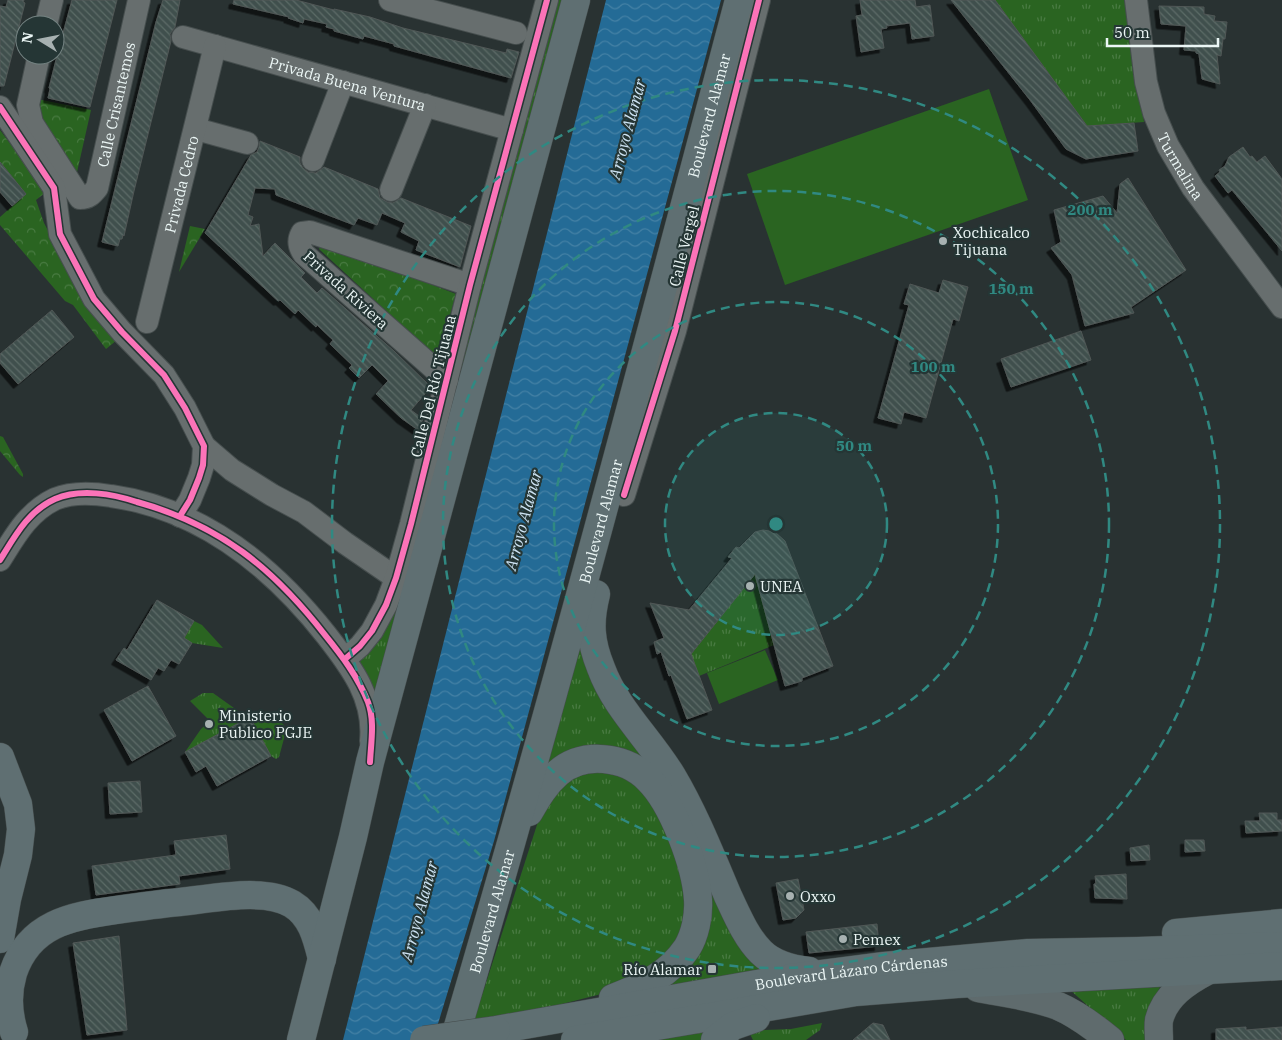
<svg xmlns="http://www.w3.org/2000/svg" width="1282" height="1040" font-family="'IBM Plex Serif',serif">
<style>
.grass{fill:url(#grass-tufts)}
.park{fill:url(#park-crowns)}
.pitch{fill:#2a6421}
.water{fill:url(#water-waves)}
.building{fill:url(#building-back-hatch);stroke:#505756;filter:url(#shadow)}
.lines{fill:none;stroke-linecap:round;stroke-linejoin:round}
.minor-casing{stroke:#464e4e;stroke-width:24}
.major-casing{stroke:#464e4e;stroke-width:29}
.highway-casing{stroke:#464e4e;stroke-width:29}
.minor{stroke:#676e6e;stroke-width:22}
.major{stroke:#5f6b6d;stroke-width:28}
.highway{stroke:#5f6f72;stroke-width:28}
.highway-bridge-casing{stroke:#464e4e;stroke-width:29;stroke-linecap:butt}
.highway-bridge{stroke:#5f6f72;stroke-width:28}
.cycleway-casing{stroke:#253635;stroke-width:9}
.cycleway{stroke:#fb73b8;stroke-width:6}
.ring{fill:none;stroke:#308982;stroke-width:2.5;stroke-dasharray:9 6}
.poi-dot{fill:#a7b1b1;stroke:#253635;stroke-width:2}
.labels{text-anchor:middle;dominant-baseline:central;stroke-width:4.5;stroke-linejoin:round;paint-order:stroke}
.street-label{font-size:15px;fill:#ebf6f5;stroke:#253635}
.poi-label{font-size:15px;fill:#ebf6f5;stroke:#253635;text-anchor:start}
.water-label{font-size:16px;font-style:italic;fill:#cee4f4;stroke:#253635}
.centre{fill:#308982;stroke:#253635;stroke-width:2.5}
.ring-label{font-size:15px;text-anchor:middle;font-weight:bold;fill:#308982;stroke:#253635;stroke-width:4.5;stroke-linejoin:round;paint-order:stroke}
</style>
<defs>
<pattern id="grass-tufts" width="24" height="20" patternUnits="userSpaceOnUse" patternTransform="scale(1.25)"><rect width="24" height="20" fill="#2a6421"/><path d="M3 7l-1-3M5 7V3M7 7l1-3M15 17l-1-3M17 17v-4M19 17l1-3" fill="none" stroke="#497b42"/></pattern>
<pattern id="park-crowns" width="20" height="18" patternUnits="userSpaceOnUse" patternTransform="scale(1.25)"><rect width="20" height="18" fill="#2a6421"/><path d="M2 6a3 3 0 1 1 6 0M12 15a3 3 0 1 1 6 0" fill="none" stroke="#497b42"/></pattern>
<pattern id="water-waves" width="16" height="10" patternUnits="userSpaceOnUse" patternTransform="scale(1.25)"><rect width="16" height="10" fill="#246b96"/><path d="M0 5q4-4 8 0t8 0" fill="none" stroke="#4481a5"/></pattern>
<pattern id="building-back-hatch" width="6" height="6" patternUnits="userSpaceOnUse" patternTransform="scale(1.25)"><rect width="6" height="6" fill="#40504d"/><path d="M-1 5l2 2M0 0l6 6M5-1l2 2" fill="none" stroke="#5c6a67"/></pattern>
<filter id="shadow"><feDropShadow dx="-4.5" dy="4.5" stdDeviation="0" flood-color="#0009"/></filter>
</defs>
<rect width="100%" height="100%" fill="#293232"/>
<g class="grass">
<path d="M555,0h11l-188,712 -27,-50 15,-9z"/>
<path d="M995,0h130l19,122 -57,4z"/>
<path d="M755,574l19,71 -75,31 -8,-22z"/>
<path d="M194,621l8,4 21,23 -31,-5 -8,-5z"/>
<path d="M585,621l184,346 -109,23 47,-76 -69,-153 -99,22z"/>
<path d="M203,693h10l28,20 9,4 28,3 6,5 2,6 -7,26 -3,2 -5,-3 -21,-39 -65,35 16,-23 9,-8 -20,-20z"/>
<path d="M609,767l40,20 42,96 -10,60 -56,45 -67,17 -84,15 71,-220 20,-22z"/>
<path d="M1160,987l-7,14 -4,39h-23l-57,-51z"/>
<path d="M822,1023l-2,7 -14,10h-53l-6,-12 18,2 26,-1z"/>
<path d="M720,1024l-18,16h-75z"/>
</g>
<g class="park">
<path d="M32,98l59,12 -16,71z"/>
<path d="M0,130l46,62 -10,8 8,23 8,15 65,102 -11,9 -33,-44 -8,-4 -65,-76v-8l26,-23 -26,-32z"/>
<path d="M190,226l15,3 -26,43z"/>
<path d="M322,242l134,52 -17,60 -4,2 -116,-107z"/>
<path d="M0,436l3,1 20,37v3l-3,-2 -20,-24z"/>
</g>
<g class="pitch">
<path d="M989,89l39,111 -243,85 -38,-111z"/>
<path d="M765,650l13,30 -59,24 -12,-31z"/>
</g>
<path class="water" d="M606,0h115l-227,841 -61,199h-90z"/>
<g class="building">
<path d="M8,0h16l-1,2 2,1 -21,83h-4v-80l6,1z"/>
<path d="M72,0h45l-27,107h-2l-40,-9 2,-9 -1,-1 9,-36z"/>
<path d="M163,0h17l-5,27 -5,7 1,7 -37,150 -10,45 -1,-1 -1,4h-2l-2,7 -16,-4 54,-220z"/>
<path d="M234,0h62l38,10v-1l36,8 33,11 103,25 1,-4 12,3 -8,26 -117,-32v-2l-30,-8 -1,3 -29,-8v-2l-8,-2 1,-3 -23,-5 -1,4 -15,-5 1,-1 -56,-13z"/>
<path d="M860,0h55l1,7 14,-2 4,31 -22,3 -2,-16 -24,3 1,2 -6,1 3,19 -23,4 -5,-36 6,-1z"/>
<path d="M951,0h44l92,126 47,-3 4,28 -52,8 -20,-10 -36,-49z"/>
<path d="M1159,6l45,1v7l11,2 -1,5 13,1 -2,17h-2l-2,17 -4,-1 3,29 -18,-5 -3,-25 -3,-1v-2l-12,-1 2,-24 -25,-2z"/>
<path d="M260,141l40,16v6l3,5 5,4 8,1 8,-6 54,22 2,9 7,4 6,1 8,-5 70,28 -11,41 -44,-17 3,-9 -18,-9 4,-9 -23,-10 -5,12 -19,-7 -4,7 -78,-30 -1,-6 -20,-1 -7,27 5,2 -3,9 9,-2 4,32 12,-13 30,30 -4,4 16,16 5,-5 72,63 37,36 -20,23 12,9 -5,11 -17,-12 -25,-24 12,-13 -16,-16 -13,13 -10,-10 3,-3 -22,-21 3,-4 -16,-15 -1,2 -18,-17 -3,4 -15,-14 -2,1 -73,-68 46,-78 6,-3 2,-5z"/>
<path d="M1243,147l7,10 2,-1 5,6 8,-6 17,23v72l-50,-61 -4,3 -13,-17 5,-4 -1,-2 6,-4 4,-9z"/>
<path d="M0,162l26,32 -14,12 -12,-14z"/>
<path d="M1128,178l58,92 -55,37 3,6 -49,13 -13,-51 -21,-27 10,-6 -7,-32 49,-14 14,17 3,-29z"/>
<path d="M943,280l25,7 -9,34 -6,-2 -27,99 -22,-6 -3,12 -23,-6 31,-113 -5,-1 6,-20 29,9z"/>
<path d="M52,310l22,27 -56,47 -18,-21v-9z"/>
<path d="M1081,331l10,29 -80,27 -10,-28z"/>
<path d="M763,530l12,2 10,9 48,125 -31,12v3l-17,5 -30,-112 -64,80 21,56 -25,9 -16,-44 -2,1 -8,-24 -4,2 -3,-12 10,-4 -14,-35 39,7 43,-52 -4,-1 8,-10 3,1 16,-16z"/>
<path d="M157,600l37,21 -10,17 8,5 -13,21 -8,-4 -7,11 -6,-3 -7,12 -35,-20 8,-12 3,2z"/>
<path d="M148,686l28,50 -44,25 -28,-51z"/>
<path d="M250,717l21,39 -54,30 -11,-20 -10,6 -11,-20z"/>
<path d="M140,781l2,31 -32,2 -2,-31z"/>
<path d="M1259,813h18v7h5v11l-36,2 -1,-12h15z"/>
<path d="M226,835l4,34 -51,7 1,8 -84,11 -4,-29 84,-11 -2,-14z"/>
<path d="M1185,840h19l1,11 -20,1z"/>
<path d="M1149,845l1,15 -19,1 -1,-13z"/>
<path d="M1126,874l1,25 -32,-1 -1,-14h2l-1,-8z"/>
<path d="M798,879l6,31 -8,8 -13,2 -7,-37z"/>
<path d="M877,924l2,22 -70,7 -3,-21z"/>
<path d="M119,936l8,94 -40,5 -14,-92z"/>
<path d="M873,1023l10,2 7,15h-37z"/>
<path d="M1246,1027v3l36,-3v13h-66v-11z"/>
</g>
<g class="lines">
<g class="minor-casing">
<g id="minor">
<path d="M390,0l126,33"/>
<path id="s1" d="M1136,0l10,82 8,31 14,33 25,42 89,119"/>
<path d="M46,25l6,-25"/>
<path id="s2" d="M183,37l329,93"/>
<path id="s3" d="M39,55l-11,50 4,18 48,75c9,0 12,-4 17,-10l42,-188"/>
<path d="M0,107l54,81 6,46 34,65 28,33 42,43 21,33 19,38 -1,19 -4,13 -9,22 -10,16"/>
<path d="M196,129l51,14"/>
<path d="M313,160l30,-78"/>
<path d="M391,190l34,-85"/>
<path id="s4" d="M147,322l68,-276"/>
<path d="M447,380l-143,-126c-5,-7 -6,-14 -2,-21l8,-1 160,53"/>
<path d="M204,446l28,24 40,25 32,17 41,31 51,35"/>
<path d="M624,495l51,-164 84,-331"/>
<path d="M0,560c15,-24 28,-48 55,-61 17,-7 38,-6 56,-3 91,13 161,70 216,140 25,32 48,63 44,105"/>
<path d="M345,659l15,-13 12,-15 14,-26 10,-27 15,-54 59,-239 77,-285"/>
</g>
</g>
<g class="major-casing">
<g id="major">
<path d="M978,988c26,5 54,8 80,18 19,8 36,21 52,34"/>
<path d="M1159,1040c0,-6 -1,-14 0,-20 6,-24 27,-38 48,-49"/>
</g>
</g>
<g class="highway-casing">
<g id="highway">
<path d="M596,594c-7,28 -6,47 5,74 15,41 48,70 71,108 22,37 39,80 56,120 9,19 18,41 33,56 13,13 30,17 48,19"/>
<path d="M0,757l18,47 3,25 -3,26 -11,44 -7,40"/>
<path d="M529,812c8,-14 16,-28 29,-39 25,-22 67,-17 90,6 25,24 48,87 50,121 1,16 -3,35 -11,48 -18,27 -45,39 -74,50"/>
<path d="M1176,933l106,-10"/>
<path id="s5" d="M496,1030l295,-52 93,-12 144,-13 110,-2 144,-5"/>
<path d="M14,1032c-6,-19 -7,-39 -1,-59 16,-49 58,-57 103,-63 21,-3 43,-6 64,-8 32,-3 84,-15 112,2 20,12 25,35 30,55"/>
<path d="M301,1040l52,-203 17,-75 206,-762"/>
<path id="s6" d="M454,1040c102,-345 193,-692 285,-1040"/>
<path d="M575,1040l281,-48 101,-8 325,-18"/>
<path d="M715,1040l18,-14 23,-8"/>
</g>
</g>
<use href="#minor" class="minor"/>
<use href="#major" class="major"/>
<use href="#highway" class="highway"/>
<g class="highway-bridge-casing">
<path id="highway-bridge" d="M424,1040l72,-10"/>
</g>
<use href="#highway-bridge" class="highway-bridge"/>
<g class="cycleway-casing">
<g id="cycleway">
<path d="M0,107l54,81 6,46 34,65 28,33 42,43 21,33 19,38 -1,19 -4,13 -9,22 -10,16"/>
<path d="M624,495l51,-164 84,-331"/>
<path d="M0,560c15,-24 28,-49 55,-61 25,-11 58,-5 82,3 83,23 136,66 188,133 17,21 33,42 43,67 7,19 3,40 2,60"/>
<path d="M345,659l15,-13 12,-15 14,-26 10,-27 15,-54 59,-239 77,-285"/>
</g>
</g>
<use href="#cycleway" class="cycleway"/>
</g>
<circle cx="776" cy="524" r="111" fill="#308982" fill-opacity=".12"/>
<g class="ring">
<circle cx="776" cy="524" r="111"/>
<circle cx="776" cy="524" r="222"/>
<circle cx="776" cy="524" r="333"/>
<circle cx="776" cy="524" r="444"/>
</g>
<g class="poi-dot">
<circle cx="943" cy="241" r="5"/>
<circle cx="750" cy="586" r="5"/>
<circle cx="209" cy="724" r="5"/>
<circle cx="790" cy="896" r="5"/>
<circle cx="843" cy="939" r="5"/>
<rect x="707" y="964" width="10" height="10" rx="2.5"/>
</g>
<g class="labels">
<g class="street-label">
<text stroke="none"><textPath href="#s2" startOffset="171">Privada Buena Ventura</textPath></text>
<text stroke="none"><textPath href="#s3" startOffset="265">Calle Crisantemos</textPath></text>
<text stroke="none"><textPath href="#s6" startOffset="959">Boulevard Alamar</textPath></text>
<text stroke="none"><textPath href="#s1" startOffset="174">Turmalina</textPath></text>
<text stroke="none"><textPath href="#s4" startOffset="142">Privada Cedro</textPath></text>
<text transform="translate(684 246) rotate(-76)">Calle Vergel</text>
<text transform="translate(346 290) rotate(42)">Privada Riviera</text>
<text transform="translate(433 386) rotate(-76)">Calle Del Río Tijuana</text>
<text stroke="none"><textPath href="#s6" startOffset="539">Boulevard Alamar</textPath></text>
<text stroke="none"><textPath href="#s6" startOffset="134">Boulevard Alamar</textPath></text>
<text stroke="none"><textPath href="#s5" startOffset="360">Boulevard Lázaro Cárdenas</textPath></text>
</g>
<g class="poi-label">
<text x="953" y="232">Xochicalco<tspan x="953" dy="17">Tijuana</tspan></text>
<text x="760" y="586">UNEA</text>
<text x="219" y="715">Ministerio<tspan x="219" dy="17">Publico PGJE</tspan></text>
<text x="800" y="896">Oxxo</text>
<text x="853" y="939">Pemex</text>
<text x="702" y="969" text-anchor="end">Río Alamar</text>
</g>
<g class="water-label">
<text transform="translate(627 129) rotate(-75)">Arroyo Alamar</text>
<text transform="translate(523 520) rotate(-75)">Arroyo Alamar</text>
<text transform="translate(419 911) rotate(-75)">Arroyo Alamar</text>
</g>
</g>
<circle cx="776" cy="524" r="8" class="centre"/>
<g class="ring-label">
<text x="1090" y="215">200 m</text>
<text x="1011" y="294">150 m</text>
<text x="933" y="372">100 m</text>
<text x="854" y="451">50 m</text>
</g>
<g transform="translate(40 40) rotate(280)"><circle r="24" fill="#253635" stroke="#748382"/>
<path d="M0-4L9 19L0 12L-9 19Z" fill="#a7b1b1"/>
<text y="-8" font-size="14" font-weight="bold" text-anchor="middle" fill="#ebf6f5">N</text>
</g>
<path d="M1107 38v8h111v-8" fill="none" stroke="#ebf6f5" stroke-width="2.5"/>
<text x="1114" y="38" font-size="15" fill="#ebf6f5" stroke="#253635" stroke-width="4" paint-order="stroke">50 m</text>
</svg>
